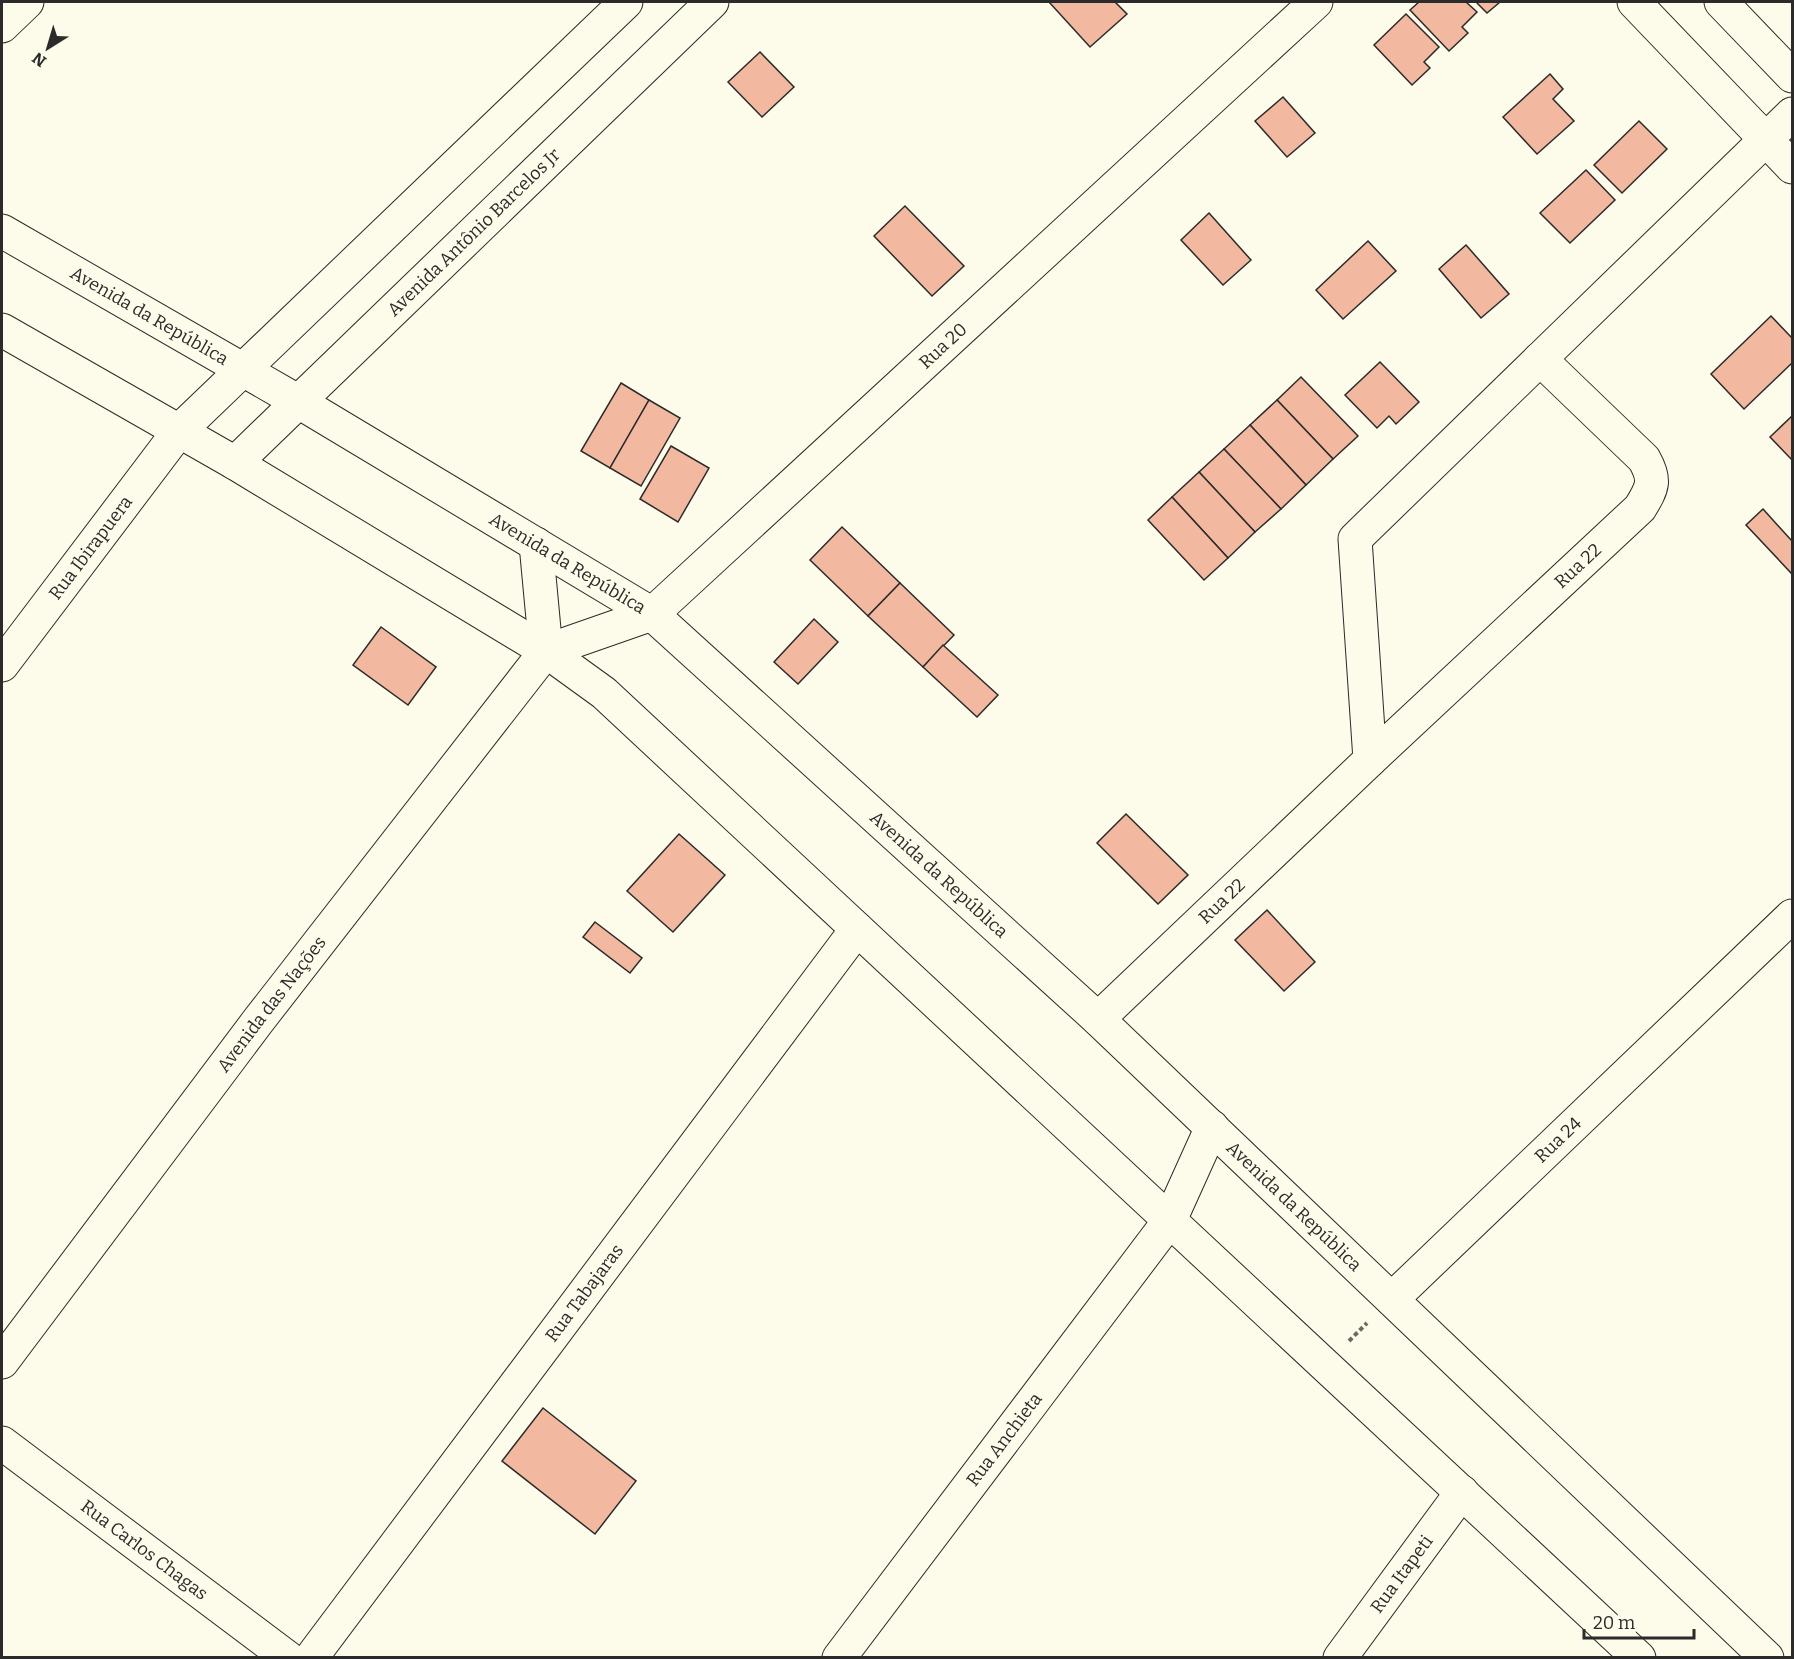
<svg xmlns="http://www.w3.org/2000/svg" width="1794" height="1659" font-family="Bitter,serif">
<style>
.building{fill:#f2b8a0;stroke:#2b2b2b;stroke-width:1.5}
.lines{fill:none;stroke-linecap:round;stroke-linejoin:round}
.minor-casing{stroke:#2b2b2b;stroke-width:35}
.tertiary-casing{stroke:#2b2b2b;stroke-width:35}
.path{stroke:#6a6964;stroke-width:4;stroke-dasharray:4.5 3;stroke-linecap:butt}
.minor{stroke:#fdfbea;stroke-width:33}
.tertiary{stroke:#fdfbea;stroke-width:33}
.labels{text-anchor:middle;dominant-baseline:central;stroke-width:4.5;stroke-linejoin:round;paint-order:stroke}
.street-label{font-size:18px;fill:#2b2b2b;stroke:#fdfbea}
</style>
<rect width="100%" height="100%" fill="#fdfbea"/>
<g class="building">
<path d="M1049,2h66l12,12 -37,33z"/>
<path d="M1419,2h47l11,10 -15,15 6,6 -19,18 -39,-41z"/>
<path d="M1476,2h24l-13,11z"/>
<path d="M1406,14l33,33 -15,15 6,6 -18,17 -38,-40z"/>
<path d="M760,52l34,35 -32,30 -34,-35z"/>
<path d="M1550,74l13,15 -10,10 21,22 -37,33 -34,-37z"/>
<path d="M1283,97l32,36 -28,24 -32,-36z"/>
<path d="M1639,121l28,28 -45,44 -28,-28z"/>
<path d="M1586,170l29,30 -45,43 -30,-30z"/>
<path d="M905,206l59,60 -32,30 -58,-60z"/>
<path d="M1209,213l42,47 -28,25 -42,-45z"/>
<path d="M1368,241l28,30 -53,48 -27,-29z"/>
<path d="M1466,245l43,49 -28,24 -42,-49z"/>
<path d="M1771,316l21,22v25l-48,46 -33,-35z"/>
<path d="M1380,362l39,40 -23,22 -7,-8 -12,12 -32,-33z"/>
<path d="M1301,377l57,59 -25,23 -56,-59z"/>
<path d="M621,383l28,17 -39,68 -29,-17z"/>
<path d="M649,400l31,18 -39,68 -31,-18z"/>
<path d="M1277,400l56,59 -27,26 -56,-60z"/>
<path d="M1792,416v44l-22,-23z"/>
<path d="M1250,425l56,60 -25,24 -57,-60z"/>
<path d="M671,446l38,22 -31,54 -38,-23z"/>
<path d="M1224,449l57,60 -26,23 -56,-60z"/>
<path d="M1199,472l56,60 -27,26 -56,-61z"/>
<path d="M1172,497l56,61 -24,22 -56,-60z"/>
<path d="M1763,509l29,32v33l-46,-49z"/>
<path d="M842,527l58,56 -32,33 -58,-56z"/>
<path d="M900,583l54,52 -31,32 -55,-51z"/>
<path d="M814,619l24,23 -40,42 -24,-22z"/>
<path d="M381,627l55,40 -28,38 -55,-40z"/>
<path d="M943,645l55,50 -21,22 -54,-50z"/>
<path d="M1126,814l62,61 -30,29 -61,-61z"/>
<path d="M679,834l46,41 -52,57 -46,-41z"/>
<path d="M1267,910l48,52 -31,29 -49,-51z"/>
<path d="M595,922l47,36 -12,15 -47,-36z"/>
<path d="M543,1408l93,73 -41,53 -93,-73z"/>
</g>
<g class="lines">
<g class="minor-casing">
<g id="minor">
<path d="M1634,2l158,165"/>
<path d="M1721,2l71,74"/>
<path d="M2,26l25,-24"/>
<path d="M536,544l10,107"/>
<path id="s1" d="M546,651l106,-37 664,-612"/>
<path id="s2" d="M2,665l177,-234"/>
<path d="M1370,760l-15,-221 437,-425"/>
<path id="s3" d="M1098,1019l272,-259 270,-252c13,-21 16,-28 4,-49l-104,-100"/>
<path id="s4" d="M1392,1299l400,-383"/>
<path id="s5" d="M2,1362l256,-341 288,-370"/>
<path id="s6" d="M2,1443l286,215"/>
<path id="s7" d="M311,1658l546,-729"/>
<path id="s8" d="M839,1658l331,-438 42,-93"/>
<path id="s9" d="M1340,1658l122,-166"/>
</g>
</g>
<g class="tertiary-casing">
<g id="tertiary">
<path id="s10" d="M2,231l297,171 353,212 446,405 669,639"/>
<path d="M2,330l233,133 311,188 58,42 1035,965"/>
<path d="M179,431l447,-429"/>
<path id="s11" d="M235,463l477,-461"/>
</g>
</g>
<path class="path" d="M1349,1341l18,-18"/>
<use href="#minor" class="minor"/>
<use href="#tertiary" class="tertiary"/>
</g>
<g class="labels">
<g class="street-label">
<text stroke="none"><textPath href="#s11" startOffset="332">Avenida Antônio Barcelos Jr</textPath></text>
<text stroke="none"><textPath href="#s10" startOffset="170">Avenida da República</textPath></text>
<text stroke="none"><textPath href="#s1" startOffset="508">Rua 20</textPath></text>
<text stroke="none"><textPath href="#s2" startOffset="147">Rua Ibirapuera</textPath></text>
<text stroke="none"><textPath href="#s10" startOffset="656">Avenida da República</textPath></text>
<text stroke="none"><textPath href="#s3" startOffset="660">Rua 22</textPath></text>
<text stroke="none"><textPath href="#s10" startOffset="1142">Avenida da República</textPath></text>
<text stroke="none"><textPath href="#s3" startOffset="171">Rua 22</textPath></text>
<text stroke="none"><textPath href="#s5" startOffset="448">Avenida das Nações</textPath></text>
<text stroke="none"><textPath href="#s4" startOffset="230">Rua 24</textPath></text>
<text stroke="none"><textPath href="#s10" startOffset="1628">Avenida da República</textPath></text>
<text stroke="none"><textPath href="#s7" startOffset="456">Rua Tabajaras</textPath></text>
<text stroke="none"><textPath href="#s8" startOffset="274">Rua Anchieta</textPath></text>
<text stroke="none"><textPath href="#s6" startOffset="178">Rua Carlos Chagas</textPath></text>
<text stroke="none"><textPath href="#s9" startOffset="104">Rua Itapeti</textPath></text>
</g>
</g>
<rect width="1794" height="1659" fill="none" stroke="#2b2b2b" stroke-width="6"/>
<g transform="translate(48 48) rotate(217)" stroke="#fdfbea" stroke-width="4.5" paint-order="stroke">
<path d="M0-4.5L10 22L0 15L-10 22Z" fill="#2b2b2b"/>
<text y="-9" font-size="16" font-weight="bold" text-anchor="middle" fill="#2b2b2b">N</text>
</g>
<path d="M1584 1629v9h110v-9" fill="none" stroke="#2b2b2b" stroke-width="3"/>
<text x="1593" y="1629" font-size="18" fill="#2b2b2b" stroke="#fdfbea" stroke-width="4.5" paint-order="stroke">20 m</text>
</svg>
